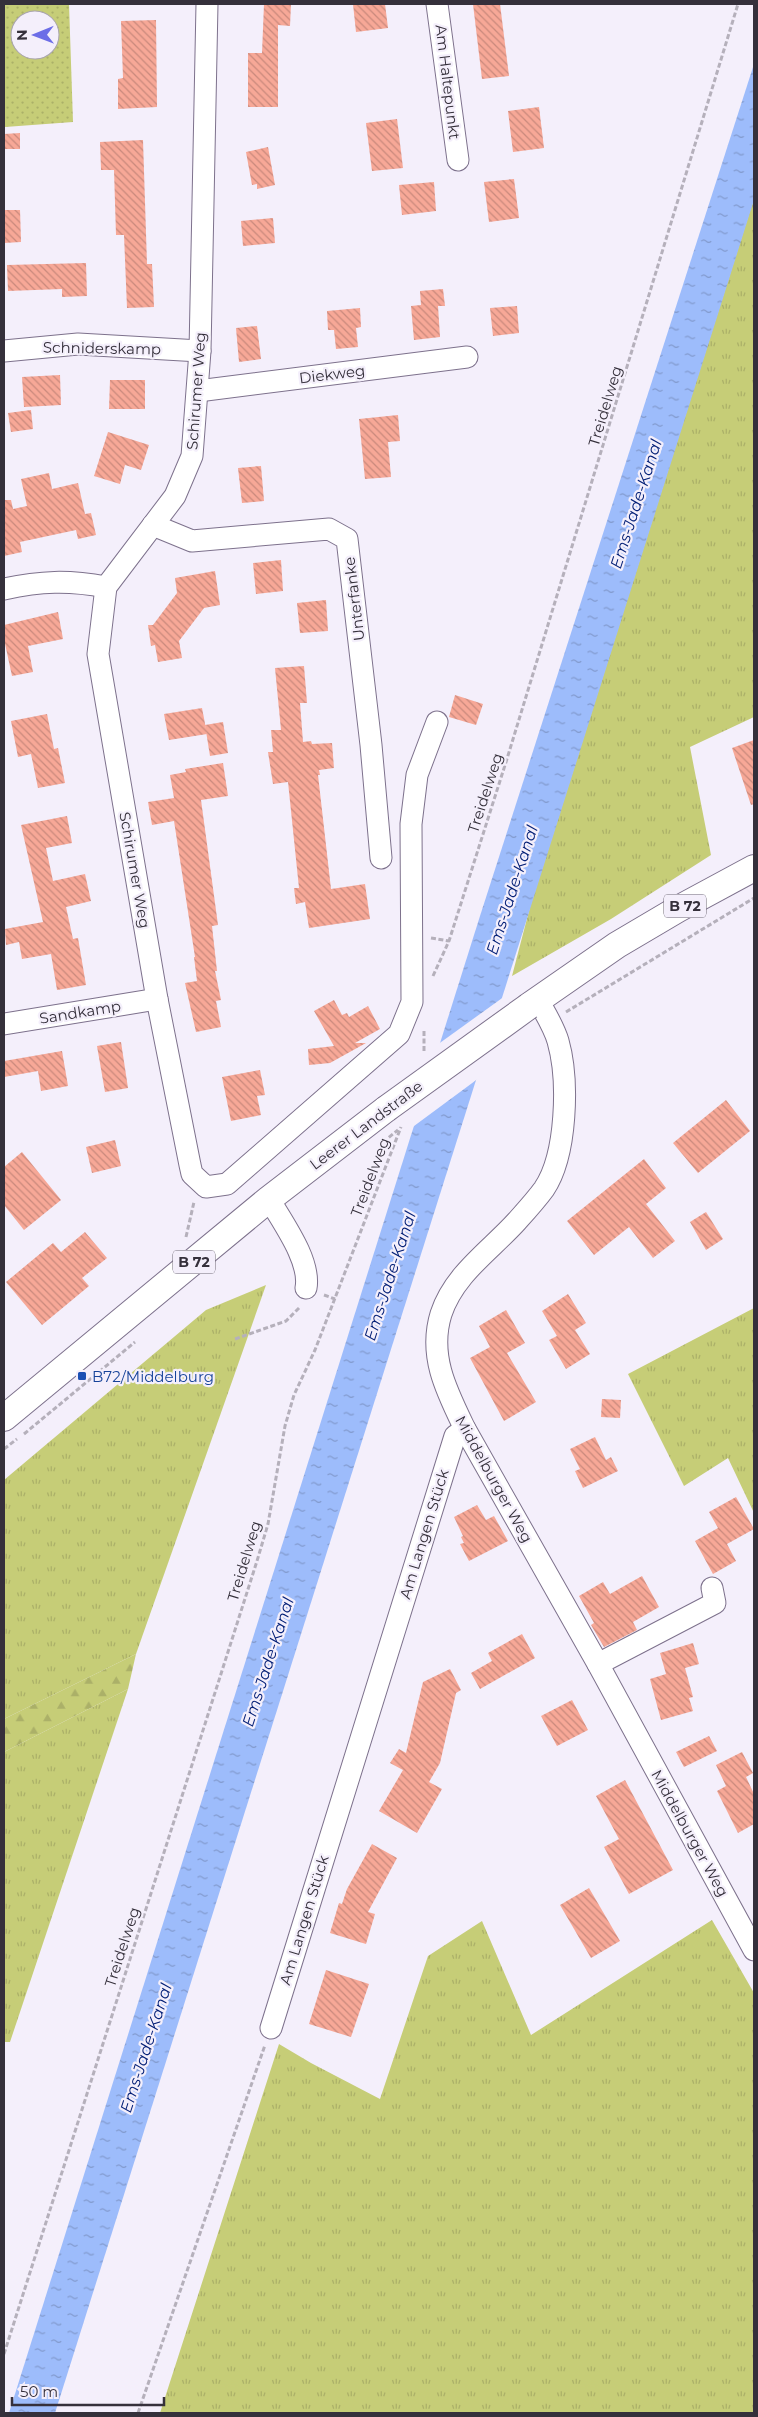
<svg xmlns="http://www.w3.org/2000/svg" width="758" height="2417" font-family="Montserrat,sans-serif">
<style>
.grass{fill:url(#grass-tufts)}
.forest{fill:url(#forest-firs)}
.park{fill:url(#park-dots);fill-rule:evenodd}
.water{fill:url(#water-ripples)}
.pier{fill:#f4effb}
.building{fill:url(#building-back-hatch)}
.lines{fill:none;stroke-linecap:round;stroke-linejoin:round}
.minor-casing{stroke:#7d718c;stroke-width:23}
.major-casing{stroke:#7d718c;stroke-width:28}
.path{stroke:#b5b0bb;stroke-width:3;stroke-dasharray:5 2.5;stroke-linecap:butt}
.minor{stroke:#fff;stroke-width:21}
.major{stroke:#fff;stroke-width:26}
.major-bridge-casing{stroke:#7d718c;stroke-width:28;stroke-linecap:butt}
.path-bridge{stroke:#b5b0bb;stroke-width:3;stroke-dasharray:5 2.5;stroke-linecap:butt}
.major-bridge{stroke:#fff;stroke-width:26}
.transit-dot{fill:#1a4fb4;stroke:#f4effb;stroke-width:2}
.labels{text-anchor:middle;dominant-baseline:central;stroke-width:4.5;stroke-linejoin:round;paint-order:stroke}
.shield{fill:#f4effb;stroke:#6e6975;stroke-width:1}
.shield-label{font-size:14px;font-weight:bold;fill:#35303b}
.street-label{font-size:15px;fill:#35303b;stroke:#f4effb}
.transit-label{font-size:15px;fill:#164399;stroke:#f4effb;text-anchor:start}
.water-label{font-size:16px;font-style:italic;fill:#042077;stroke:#f4effb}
</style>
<defs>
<pattern id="grass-tufts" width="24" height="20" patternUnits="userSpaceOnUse" patternTransform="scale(1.25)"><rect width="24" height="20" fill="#c6cd77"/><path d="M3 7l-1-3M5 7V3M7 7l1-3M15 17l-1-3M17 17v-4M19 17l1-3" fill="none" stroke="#abb068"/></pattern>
<pattern id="forest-firs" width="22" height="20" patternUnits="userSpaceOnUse" patternTransform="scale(1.25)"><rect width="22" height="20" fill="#c6cd77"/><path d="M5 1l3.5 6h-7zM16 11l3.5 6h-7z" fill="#abb068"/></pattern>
<pattern id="park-dots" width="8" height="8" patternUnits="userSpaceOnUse" patternTransform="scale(1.25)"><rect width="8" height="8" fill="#c6cd77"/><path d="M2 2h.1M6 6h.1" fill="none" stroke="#abb068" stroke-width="1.8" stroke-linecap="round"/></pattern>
<pattern id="water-ripples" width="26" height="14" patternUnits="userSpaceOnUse" patternTransform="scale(1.25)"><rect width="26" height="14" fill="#9dbcfb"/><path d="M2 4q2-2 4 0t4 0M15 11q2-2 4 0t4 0" fill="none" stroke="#8199cc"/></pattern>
<pattern id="building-back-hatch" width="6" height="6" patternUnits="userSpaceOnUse" patternTransform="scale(1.25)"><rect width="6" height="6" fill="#f7a897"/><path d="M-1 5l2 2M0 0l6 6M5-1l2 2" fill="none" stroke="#c9897c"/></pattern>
</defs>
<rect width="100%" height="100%" fill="#f4effb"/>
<g class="grass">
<path d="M754,198v519l-64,30 21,108 -100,64 -99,57 18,-69z"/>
<path d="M266,1285l-130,369 -132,65v-239l202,-170z"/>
<path d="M754,1308v205l-26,-55 -44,28 -56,-112z"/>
<path d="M128,1689l-118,353h-6v-290z"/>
<path d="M712,1920l42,73v420h-594l119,-369 32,19 69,36 48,-143 54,-35 49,114z"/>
</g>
<path class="forest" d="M136,1654l-8,35 -124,63v-33z"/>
<path class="park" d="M4,4h65l4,118 -68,5zM20,20h30v30h-30z"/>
<path class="water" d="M754,64v136l-699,2213h-46l471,-1497z"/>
<path class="pier" d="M505,996l-26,82 -69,51 27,-84z"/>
<g class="building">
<path d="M264,4h27l-1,22 -12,-1v82h-30v-54h14z"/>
<path d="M353,4h32l3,24 -32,4z"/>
<path d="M473,4h27l9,72 -27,3z"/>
<path d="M156,20l1,87 -39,2v-30l5,-1 -2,-57z"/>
<path d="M539,107l5,41 -31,4 -5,-41z"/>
<path d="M397,119l6,49 -31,3 -6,-48z"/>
<path d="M20,133v16h-16v-15z"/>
<path d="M143,140l4,124h5l2,43 -27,1 -3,-73h-8l-2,-65h-13l-1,-28z"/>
<path d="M268,147l7,38 -18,4v-5l-5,1 -6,-33z"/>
<path d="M514,179l5,39 -30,4 -5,-40z"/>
<path d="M434,182l2,29 -34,4 -3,-30z"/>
<path d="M4,210h16l1,32 -17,1z"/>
<path d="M273,218l2,25 -32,3 -2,-25z"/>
<path d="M86,263l1,33 -25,1v-8l-54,2 -1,-26z"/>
<path d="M443,289l2,17h-7l2,31 -26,3 -3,-34 10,-1 -1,-14z"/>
<path d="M517,306l2,27 -26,3 -3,-28z"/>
<path d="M360,308l1,19 -5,1 2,19 -22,2 -2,-19h-6l-1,-19z"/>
<path d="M257,326l4,33 -22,3 -3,-34z"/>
<path d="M60,375l1,30 -37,2 -2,-30z"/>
<path d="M110,380h35v29h-36z"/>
<path d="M31,410l2,19 -22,3 -3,-19z"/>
<path d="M398,415l2,26 -12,1 3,35 -26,2 -6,-60z"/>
<path d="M108,432l41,13 -8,25 -16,-5 -5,19 -26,-8z"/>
<path d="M261,466l3,35 -22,2 -4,-35z"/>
<path d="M49,473l3,16 26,-6 7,31 6,-1 5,22 -18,4 -2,-9 -56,12 2,10 -18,4v-56h7l2,9 14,-3 -6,-27z"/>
<path d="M281,560l2,31 -27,3 -3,-31z"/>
<path d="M215,571l5,34 -16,3 -25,33 3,17 -24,4 -3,-17 -4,1 -3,-21h5l24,-32 -2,-15z"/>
<path d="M326,600l2,31 -28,2 -3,-30z"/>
<path d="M58,612l5,27 -35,7 5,26 -21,4 -8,-37v-14z"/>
<path d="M304,666l3,37h-7l3,39 8,-1 1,3 20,-1 2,25 -15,2 1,5h-2l13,114 34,-5 5,35 -61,9 -4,-26 -9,2 -2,-16h5l-11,-106 -15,2 -5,-32h5l-2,-22h10l-6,-62z"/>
<path d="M455,695l28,9 -7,21 -27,-8z"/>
<path d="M202,708l5,26 -38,6 -5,-26z"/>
<path d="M47,714l7,35 4,-1 7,35 -27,5 -7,-34 -13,3 -7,-36z"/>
<path d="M223,722l5,31 -18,3 -5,-31z"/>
<path d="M754,740v64l-3,1 -19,-57z"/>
<path d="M223,763l5,33 -27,4 17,125 -6,1 5,45h-2l6,29 -5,1 5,26 -25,5 -11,-49 12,-2 -3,-24h1l-21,-136 -22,4 -4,-23 26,-4 -4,-23 16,-3 -1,-3z"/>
<path d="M67,816l5,27 -26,5 7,33 32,-7 6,27 -25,6 7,32 5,-1 8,47 -29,5 -6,-36 -29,5 -3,-17 -13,3 -1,-16 38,-7 -22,-97z"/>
<path d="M334,1000l8,15 5,-2 2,4 19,-11 12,23 -25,14h11l-36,20 -21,2 -1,-16 26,-3 -20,-35z"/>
<path d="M121,1042l7,46 -23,4 -8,-46z"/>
<path d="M62,1051l6,35 -27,5 -3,-20 -34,6v-16z"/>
<path d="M260,1070l5,25 -8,1 4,19 -30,6 -9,-44z"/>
<path d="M726,1100l24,31 -52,42 -25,-30z"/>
<path d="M115,1140l6,26 -29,7 -6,-26z"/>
<path d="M22,1152l39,48 -37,30 -20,-25v-38z"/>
<path d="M644,1159l22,29 -20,16 29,37 -22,17 -24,-31 -35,28 -27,-34z"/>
<path d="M706,1212l17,27 -17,11 -16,-28z"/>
<path d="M85,1232l22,26 -25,20 7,8 -47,39 -36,-43 47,-39 8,9z"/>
<path d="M568,1294l18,29 -11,7 15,24 -24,15 -17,-29 8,-4 -15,-25z"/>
<path d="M506,1310l19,33 -18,10 29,49 -32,19 -34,-63 20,-11 -11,-21z"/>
<path d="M602,1399l19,1 -1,18 -19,-1z"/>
<path d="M595,1437l11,23 5,-3 7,14 -35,17 -8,-17 5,-2 -10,-20z"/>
<path d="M736,1497l18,32 -27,15 9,17 -23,13 -18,-33 23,-13 -9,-16z"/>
<path d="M477,1505l9,15 8,-4 14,25 -39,20 -9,-17 4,-1 -3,-6 2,-1 -9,-19z"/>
<path d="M642,1576l17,31 -26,15 4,8 -33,17 -13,-22 3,-2 -15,-27 24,-14 7,12z"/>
<path d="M522,1634l13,24 -55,31 -9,-16 21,-12 -4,-8z"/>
<path d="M693,1643l6,21 -14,4 8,29 -4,1 4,13 -32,9 -11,-41 16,-5 -6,-21z"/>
<path d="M450,1669l11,21 -5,3 -16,70 -11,19 13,7 -25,44 -38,-22 24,-41 -13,-7 9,-14 7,4 17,-71z"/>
<path d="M572,1700l16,30 -31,16 -16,-30z"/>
<path d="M709,1736l8,15 -33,16 -8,-15z"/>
<path d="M742,1752l11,21 -7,4 8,17v30l-16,9 -21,-42 9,-5 -10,-21z"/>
<path d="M625,1780l48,90 -44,24 -25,-47 15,-8 -23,-43z"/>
<path d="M372,1844l25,14 -29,54 7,2 -9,30 -36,-11 9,-30 3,1 5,-15z"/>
<path d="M589,1888l31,53 -29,17 -31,-53z"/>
<path d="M326,1970l43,14 -18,53 -42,-13z"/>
</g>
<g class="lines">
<g class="minor-casing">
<g id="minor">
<path d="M207,4l-7,347 -8,105 -17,40 -69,91 -8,67 59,345 33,166 2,9 14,13 21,-3 172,-150 13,-32 -1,-178 6,-49 20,-53"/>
<path d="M437,4l21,156"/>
<path d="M4,351l74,-7 122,7"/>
<path d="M198,391l269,-34"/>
<path d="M153,525l39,16 137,-12 18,10 24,206 10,113"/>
<path d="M4,589c37,-8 64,-9 102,-2"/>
<path d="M538,1000c7,13 16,27 20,41 11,39 9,114 -14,148 -8,11 -18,22 -27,32 -26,29 -63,53 -76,93 -13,42 6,78 24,115l133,235 156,286"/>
<path d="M4,1024l153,-25"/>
<path d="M269,1199c14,24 42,62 37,89"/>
<path d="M598,1664l117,-61 -3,-15"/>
<path d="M271,2028l184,-592 10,-7"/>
</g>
</g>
<g class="major-casing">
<g id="major">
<path d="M529,1006l88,-61 61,-36 76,-41"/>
<path d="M4,1418l265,-219 117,-90"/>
</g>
</g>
<g class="path">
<path d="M431,938l18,3"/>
<path d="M433,976l16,-35 57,-179 232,-758"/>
<path d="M566,1012l188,-114"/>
<path d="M424,1031v21"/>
<path d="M186,1237l8,-35"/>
<path d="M324,1295l11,4"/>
<path d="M235,1339l51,-18 14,-14"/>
<path d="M24,1434l111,-92"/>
<path d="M4,1449l13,-10"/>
<path d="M4,2354l253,-793 11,-37 17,-98 9,-31 21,-45 86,-223"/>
<path d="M138,2413l127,-368"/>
</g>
<use href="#minor" class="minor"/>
<use href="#major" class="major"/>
<g class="major-bridge-casing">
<path id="major-bridge" d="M386,1109l143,-103"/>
</g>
<path class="path-bridge" d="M383,1142l15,-12"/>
<use href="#major-bridge" class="major-bridge"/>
</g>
<rect class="transit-dot" x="77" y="1371" width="10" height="10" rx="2.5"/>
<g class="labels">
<g class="shield">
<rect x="664" y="894.5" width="42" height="23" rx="4"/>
<rect x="173" y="1250.5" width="42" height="23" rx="4"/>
</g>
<g class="shield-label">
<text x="685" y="906">B 72</text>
<text x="194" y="1262">B 72</text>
</g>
<g class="street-label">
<text transform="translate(448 82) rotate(83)">Am Haltepunkt</text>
<text transform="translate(102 348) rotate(1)">Schniderskamp</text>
<text transform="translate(332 374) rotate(-7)">Diekweg</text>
<text transform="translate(196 391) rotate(-86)">Schirumer Weg</text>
<text transform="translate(605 406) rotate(-73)">Treidelweg</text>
<text transform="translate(354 599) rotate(-97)">Unterfanke</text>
<text transform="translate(485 793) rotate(-72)">Treidelweg</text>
<text transform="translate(135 870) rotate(80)">Schirumer Weg</text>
<text transform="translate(80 1012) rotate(-9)">Sandkamp</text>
<text transform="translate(366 1125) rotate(-37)">Leerer Landstraße</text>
<text transform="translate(370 1177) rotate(-69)">Treidelweg</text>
<text transform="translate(494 1479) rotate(61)">Middelburger Weg</text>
<text transform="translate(424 1534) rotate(-73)">Am Langen Stück</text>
<text transform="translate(244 1561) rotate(-73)">Treidelweg</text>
<text transform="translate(690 1833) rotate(61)">Middelburger Weg</text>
<text transform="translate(304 1920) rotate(-73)">Am Langen Stück</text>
<text transform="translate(122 1947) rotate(-72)">Treidelweg</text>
</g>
<g class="transit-label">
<text x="92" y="1376">B72/Middelburg</text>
</g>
<g class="water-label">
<text transform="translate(636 504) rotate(-72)">Ems-Jade-Kanal</text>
<text transform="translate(512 890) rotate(-72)">Ems-Jade-Kanal</text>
<text transform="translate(390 1276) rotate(-72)">Ems-Jade-Kanal</text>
<text transform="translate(268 1662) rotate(-72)">Ems-Jade-Kanal</text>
<text transform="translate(146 2048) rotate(-72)">Ems-Jade-Kanal</text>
</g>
</g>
<rect width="758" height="2417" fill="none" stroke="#35303b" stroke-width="10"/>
<g transform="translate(35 35) rotate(269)"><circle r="24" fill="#f4effb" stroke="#a8a3ae"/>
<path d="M0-4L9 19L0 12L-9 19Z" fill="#6c6de7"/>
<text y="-8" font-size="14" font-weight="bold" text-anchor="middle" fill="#35303b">N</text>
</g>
<path d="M12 2397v8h152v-8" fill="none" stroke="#35303b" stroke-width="2.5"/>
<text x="20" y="2397" font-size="15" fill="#35303b" stroke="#f4effb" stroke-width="4" paint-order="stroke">50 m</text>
</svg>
